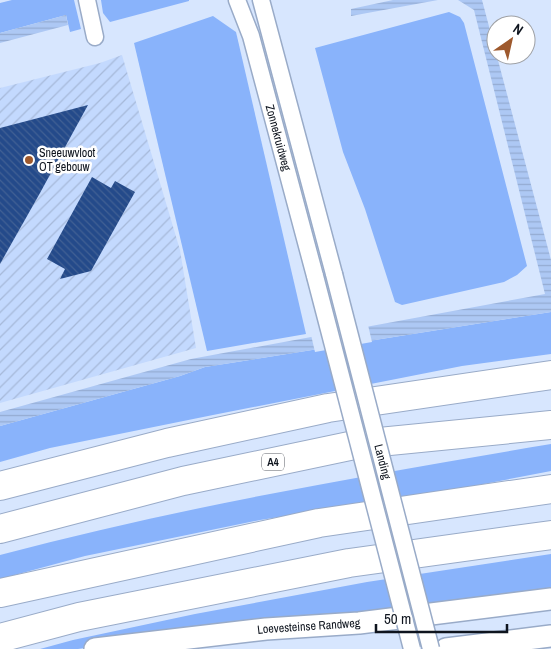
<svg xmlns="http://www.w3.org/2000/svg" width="551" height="649" font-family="'Archivo Narrow',sans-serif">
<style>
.industrial{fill:url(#industrial-furrows)}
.green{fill:#89b3fb}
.water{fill:url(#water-rules)}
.pier{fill:#d7e6fe}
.building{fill:url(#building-back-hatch)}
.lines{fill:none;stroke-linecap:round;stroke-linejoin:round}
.minor-casing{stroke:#99abc8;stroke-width:19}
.tertiary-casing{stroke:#99abc8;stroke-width:24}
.trunk-casing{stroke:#99abc8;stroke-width:30}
.motorway-casing{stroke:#99abc8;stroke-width:30}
.minor{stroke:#fff;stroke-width:16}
.tertiary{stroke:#fff;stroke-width:21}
.trunk{stroke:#fff;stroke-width:28}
.motorway{stroke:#fff;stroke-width:28}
.minor-bridge-casing{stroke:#99abc8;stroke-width:19;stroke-linecap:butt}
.minor-bridge{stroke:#fff;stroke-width:16}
.poi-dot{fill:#9e592d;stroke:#fff;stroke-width:2}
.labels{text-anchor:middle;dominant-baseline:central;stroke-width:5;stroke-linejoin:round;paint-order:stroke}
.shield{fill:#fff;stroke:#565a62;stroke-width:1}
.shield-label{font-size:11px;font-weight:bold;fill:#0e141e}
.street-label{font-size:12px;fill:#0e141e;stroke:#fff}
.poi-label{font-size:12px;fill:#0e141e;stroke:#fff;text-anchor:start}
</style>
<defs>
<pattern id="industrial-furrows" width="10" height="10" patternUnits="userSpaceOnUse" patternTransform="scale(1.25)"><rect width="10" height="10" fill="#c3d9fe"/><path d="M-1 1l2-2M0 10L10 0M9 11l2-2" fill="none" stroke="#a6b9d9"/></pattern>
<pattern id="water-rules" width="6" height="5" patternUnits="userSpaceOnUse" patternTransform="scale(1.25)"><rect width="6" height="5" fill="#adc8f4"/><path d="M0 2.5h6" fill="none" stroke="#94abd1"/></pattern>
<pattern id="building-back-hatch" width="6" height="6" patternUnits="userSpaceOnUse" patternTransform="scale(1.25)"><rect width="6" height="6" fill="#244a8a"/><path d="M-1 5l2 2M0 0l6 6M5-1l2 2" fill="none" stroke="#416094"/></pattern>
</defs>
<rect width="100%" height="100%" fill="#d7e6fe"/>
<path class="industrial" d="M122,55l58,195 16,98 -196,55v-315l100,-25z"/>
<g class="green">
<path d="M12,0h62l7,29 -11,3 -4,-17 -66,18v-30z"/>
<path d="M101,0h88v1l-79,21 -7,-9z"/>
<path d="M449,12l11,5 4,6 63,243 -10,9 -13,7 -102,23 -7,-3 -30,-93 -22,-57 -28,-104z"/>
<path d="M213,16l23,16 70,302 -99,17 -73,-308z"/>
<path d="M551,312v42l-89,12 -249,49 -163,33 -50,14v-36l180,-50 25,-9z"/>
<path d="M551,444v27l-93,18 -198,31 -175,36 -85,23v-24c181,-48 366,-80 551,-111z"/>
<path d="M551,554v35l-378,45 -95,15h-38l33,-9 122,-26 172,-32z"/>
</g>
<g class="water">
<path d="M393,0h45l-87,16v-7z"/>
<path d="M458,0h24l69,260v52l-346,55 -25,9 -180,50v-14l191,-53 354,-65 -71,-284z"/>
<path d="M66,15l2,10 -68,18v-10z"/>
</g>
<path class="pier" d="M368,325l4,17 -57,10 -4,-17z"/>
<g class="building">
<path d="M88,105l-48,88 -40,71v-136z"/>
<path d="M92,177l19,11 4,-7 20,11 -44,79 -31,8 5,-10 -18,-10z"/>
</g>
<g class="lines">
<g class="minor-casing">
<g id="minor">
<path d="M87,0l8,37"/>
<path id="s1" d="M237,0l14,36 64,240"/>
<path d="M261,0l73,274"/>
</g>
</g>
<g class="tertiary-casing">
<g id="tertiary">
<path id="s2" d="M95,649l171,-20 93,-6 192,-24"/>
<path d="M446,649l105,-13"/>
</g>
</g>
<g class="trunk-casing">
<path id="trunk" d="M0,486l167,-43 161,-35 223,-33"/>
</g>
<g class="motorway-casing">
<g id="motorway">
<path d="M0,529l183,-48 176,-37 192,-19"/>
<path d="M0,593l319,-70 232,-34"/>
<path d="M0,638l79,-21 270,-54 202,-28"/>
</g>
</g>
<use href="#minor" class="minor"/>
<use href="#tertiary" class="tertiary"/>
<use href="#trunk" class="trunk"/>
<use href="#motorway" class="motorway"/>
<g class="minor-bridge-casing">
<g id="minor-bridge">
<path id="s3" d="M334,274l97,375"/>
<path d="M315,276l97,373"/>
</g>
</g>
<use href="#minor-bridge" class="minor-bridge"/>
</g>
<circle class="poi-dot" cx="29" cy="160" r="5"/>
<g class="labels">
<rect class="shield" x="262" y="453.5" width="22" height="17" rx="4"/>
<g class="shield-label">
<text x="273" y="462">A4</text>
</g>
<g class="street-label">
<text stroke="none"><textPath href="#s1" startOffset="144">Zonnekruidweg</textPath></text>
<text stroke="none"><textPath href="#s3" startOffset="194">Landing</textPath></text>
<text stroke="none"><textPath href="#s2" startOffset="215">Loevesteinse Randweg</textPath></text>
</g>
<g class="poi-label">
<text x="39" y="153">Sneeuwvloot<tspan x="39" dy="14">OT gebouw</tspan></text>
</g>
</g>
<g transform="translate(511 40) rotate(34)"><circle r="24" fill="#ffffff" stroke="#9fa1a5"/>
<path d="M0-4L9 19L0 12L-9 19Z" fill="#9e592d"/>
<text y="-8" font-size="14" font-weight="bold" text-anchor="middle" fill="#0e141e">N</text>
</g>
<path d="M376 624v8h131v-8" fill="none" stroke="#0e141e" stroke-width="2.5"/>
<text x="384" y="624" font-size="15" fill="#0e141e" stroke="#ffffff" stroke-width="4" paint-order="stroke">50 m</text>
</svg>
